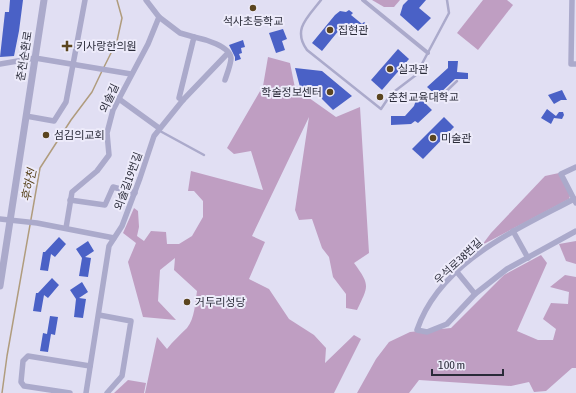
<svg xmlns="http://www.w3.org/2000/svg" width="576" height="393" font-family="'Asap Condensed','Noto Sans KR',sans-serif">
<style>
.green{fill:#bf9ec2}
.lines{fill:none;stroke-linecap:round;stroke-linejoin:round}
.stream{stroke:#b09c7d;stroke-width:1.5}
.building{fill:#4a61c6}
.service{stroke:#abaacb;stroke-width:2.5}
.pedestrian{stroke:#abaacb;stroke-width:4}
.minor{stroke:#abaacb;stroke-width:5.5}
.tertiary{stroke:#abaacb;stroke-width:7}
.poi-dot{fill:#5b451f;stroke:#edebfa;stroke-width:1.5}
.labels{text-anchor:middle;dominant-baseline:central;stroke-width:4;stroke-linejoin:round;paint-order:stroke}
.poi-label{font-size:11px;fill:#2a2b39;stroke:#edebfa;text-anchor:start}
.street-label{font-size:11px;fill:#2a2b39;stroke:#edebfa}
.water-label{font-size:12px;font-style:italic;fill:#5b451f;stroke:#edebfa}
</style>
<rect width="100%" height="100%" fill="#e1dff3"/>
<g class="green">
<path d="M372,0h28l-6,7h-10z"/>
<path d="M483,0h24l6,5 -35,45 -21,-17z"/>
<path d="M268,57l22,6 5,25 41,29 24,-10 9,146 -15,10c17,23 14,23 3,47l-11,-2v-14l-13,-17 -4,-20 -7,-9 -10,-29 -13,1 -4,-10 14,-93 -57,119 13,6 -16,37 20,10 20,30 25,16 12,13 -1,15 29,-28 7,4 -27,54h-189l12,-56 10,12c6,-8 13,-14 20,-21 8,-10 8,-25 10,-37l-23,-21 1,-12 -15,12 -2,31 18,19 -33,-3 -15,-55 8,-19 -13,-10 11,-25 4,3 1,16 -2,9 7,5 7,-10 15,1 1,12h12l13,-8 11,-19v-16l-9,-10h-6l3,-20 72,19 -12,-39 -17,3 -7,-6 36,-62z"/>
<path d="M559,173l11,23 -1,3 -87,46 9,-12 54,-57z"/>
<path d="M576,241v23l-10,-3 -7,-17z"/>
<path d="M541,255l6,8 -30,68 21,9h15l3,-11 -13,-10 8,-16 17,1 1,-12 -19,-5 15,-12 11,2v91h-4l-26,23 -12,1 -5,-10 -18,4 -92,-6 -10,13h-52l19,-34 13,-17 21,-10 41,-4 53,-53z"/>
<path d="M128,380l18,3 -2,10h-30z"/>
</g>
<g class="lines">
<g class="stream">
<path d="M104,67l13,-26 5,-23 -5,-18"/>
<path d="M2,393l5,-37 33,-188 31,-48 21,-28 10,-21"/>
</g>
</g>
<g class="building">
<path d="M10,0h13l-4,31 -5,25 -14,1 5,-45h4z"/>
<path d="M408,0h18l-7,8 12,10 -13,13 -18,-16 3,-10z"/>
<path d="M349,10l4,3 -2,2 11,9 2,-2 4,3 -9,11 -15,-12 -22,27 -10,-8 23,-28 5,-4 6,1z"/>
<path d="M283,29l4,10 -5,2 3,9 -9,3 -7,-20z"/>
<path d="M243,40l2,7 -4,1 1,5 -3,1 2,5 -6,2v-4l-6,-12z"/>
<path d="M398,49l11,10 -27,31 -11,-10z"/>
<path d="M448,61h10l-1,11 11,1v6h-13l-18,17 -10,-9 21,-19z"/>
<path d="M295,68l27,3 30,25 -19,14 -24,-24 -9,1z"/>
<path d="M562,90l5,10h-6l-7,4 -6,-9z"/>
<path d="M421,96l2,5 9,9 -14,13 -3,-2 -4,3 -20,1v-9h14l9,-10 2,-6z"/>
<path d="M547,109l9,7 3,-4h4l1,3 -2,4 -8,-1 -3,6 -10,-6z"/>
<path d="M444,117l10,10 -31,32 -11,-10z"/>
<path d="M59,237l7,7 -11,13 -4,-3 -3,17 -8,-1 3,-18h2z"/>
<path d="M88,241l6,10 -9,6 6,1 -3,19 -9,-1 3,-18 -6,-9z"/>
<path d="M52,278l7,7 -11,13 -4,-3 -3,17 -8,-1 3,-18h2z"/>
<path d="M82,282l6,10 -9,6 7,1 -3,19 -9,-1 2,-18 -6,-9z"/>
<path d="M50,316l8,1 -3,18 -4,-1 -3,18 -8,-1 3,-18 4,1z"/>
</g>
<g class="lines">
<g class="service">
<path d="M321,0c-13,17 -29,29 -14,50l74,59 10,-15 25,-19 33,-62 -2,-13"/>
<path d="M435,102l22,-21"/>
<path d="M160,131l44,24"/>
</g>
<path class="pedestrian" d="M363,0l65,53"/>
<g class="minor">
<path d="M572,0l-1,64h5"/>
<path d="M194,37c10,2 36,9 37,21 0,6 -4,16 -6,22"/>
<path d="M0,64l35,-6 96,16"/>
<path d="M119,99l40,29"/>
<path d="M183,100l45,-47"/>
<path d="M26,116l28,5 12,-19 19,-102"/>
<path d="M576,167l-15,7 15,29"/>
<path d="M574,199c-58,31 -134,63 -157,131l10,2 20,-8 28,-30 32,-25 69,-38"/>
<path d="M70,200l35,5 8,-18 22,6"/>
<path d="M0,219l37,4 77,15"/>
<path d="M66,228l6,-36 25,-21 12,-16 -2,-22 6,-23 35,-66 11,-27 -13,-17"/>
<path d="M513,231l15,27"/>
<path d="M457,272l18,22"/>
<path d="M99,315l32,6 -9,55 -15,17"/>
<path d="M70,393l-46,-7 -3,-4 2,-21 5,-5 62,10"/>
<path d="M86,393l23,-147 13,-20 18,-48 14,-42 29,-36 -4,-2 15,-61 -14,-4 -21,-16"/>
</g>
<path class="tertiary" d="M0,286l44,-286"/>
</g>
<g class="poi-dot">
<circle cx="253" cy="8" r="4"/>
<circle cx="330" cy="30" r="4"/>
<path d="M65 40h4v4h4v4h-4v4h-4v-4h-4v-4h4z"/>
<circle cx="390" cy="69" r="4"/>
<circle cx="330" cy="92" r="4"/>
<circle cx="380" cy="97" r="4"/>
<circle cx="46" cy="135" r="4"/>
<circle cx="433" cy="138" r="4"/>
<circle cx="187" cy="302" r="4"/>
</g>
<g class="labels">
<g class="poi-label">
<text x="253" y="21" text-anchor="middle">석사초등학교</text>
<text x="338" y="30">집현관</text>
<text x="76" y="46">키사랑한의원</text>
<text x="398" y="69">실과관</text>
<text x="322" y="92" text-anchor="end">학술정보센터</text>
<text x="388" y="97">춘천교육대학교</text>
<text x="54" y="135">섬김의교회</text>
<text x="441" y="138">미술관</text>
<text x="195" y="302">거두리성당</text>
</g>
<g class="street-label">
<text transform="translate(24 56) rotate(-81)">춘천순환로</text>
<text transform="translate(109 98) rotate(-65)">외솔길</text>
<text transform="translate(128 181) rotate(-70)">외솔길19번길</text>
<text transform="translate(458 261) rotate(-43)">우석로38번길</text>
</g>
<g class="water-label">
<text transform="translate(29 185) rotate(-78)">후하천</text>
</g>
</g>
<path d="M432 369v6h71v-6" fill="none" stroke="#2a2b39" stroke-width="2"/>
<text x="438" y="369" font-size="12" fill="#2a2b39" stroke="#edebfa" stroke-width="3" paint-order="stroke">100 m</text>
</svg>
